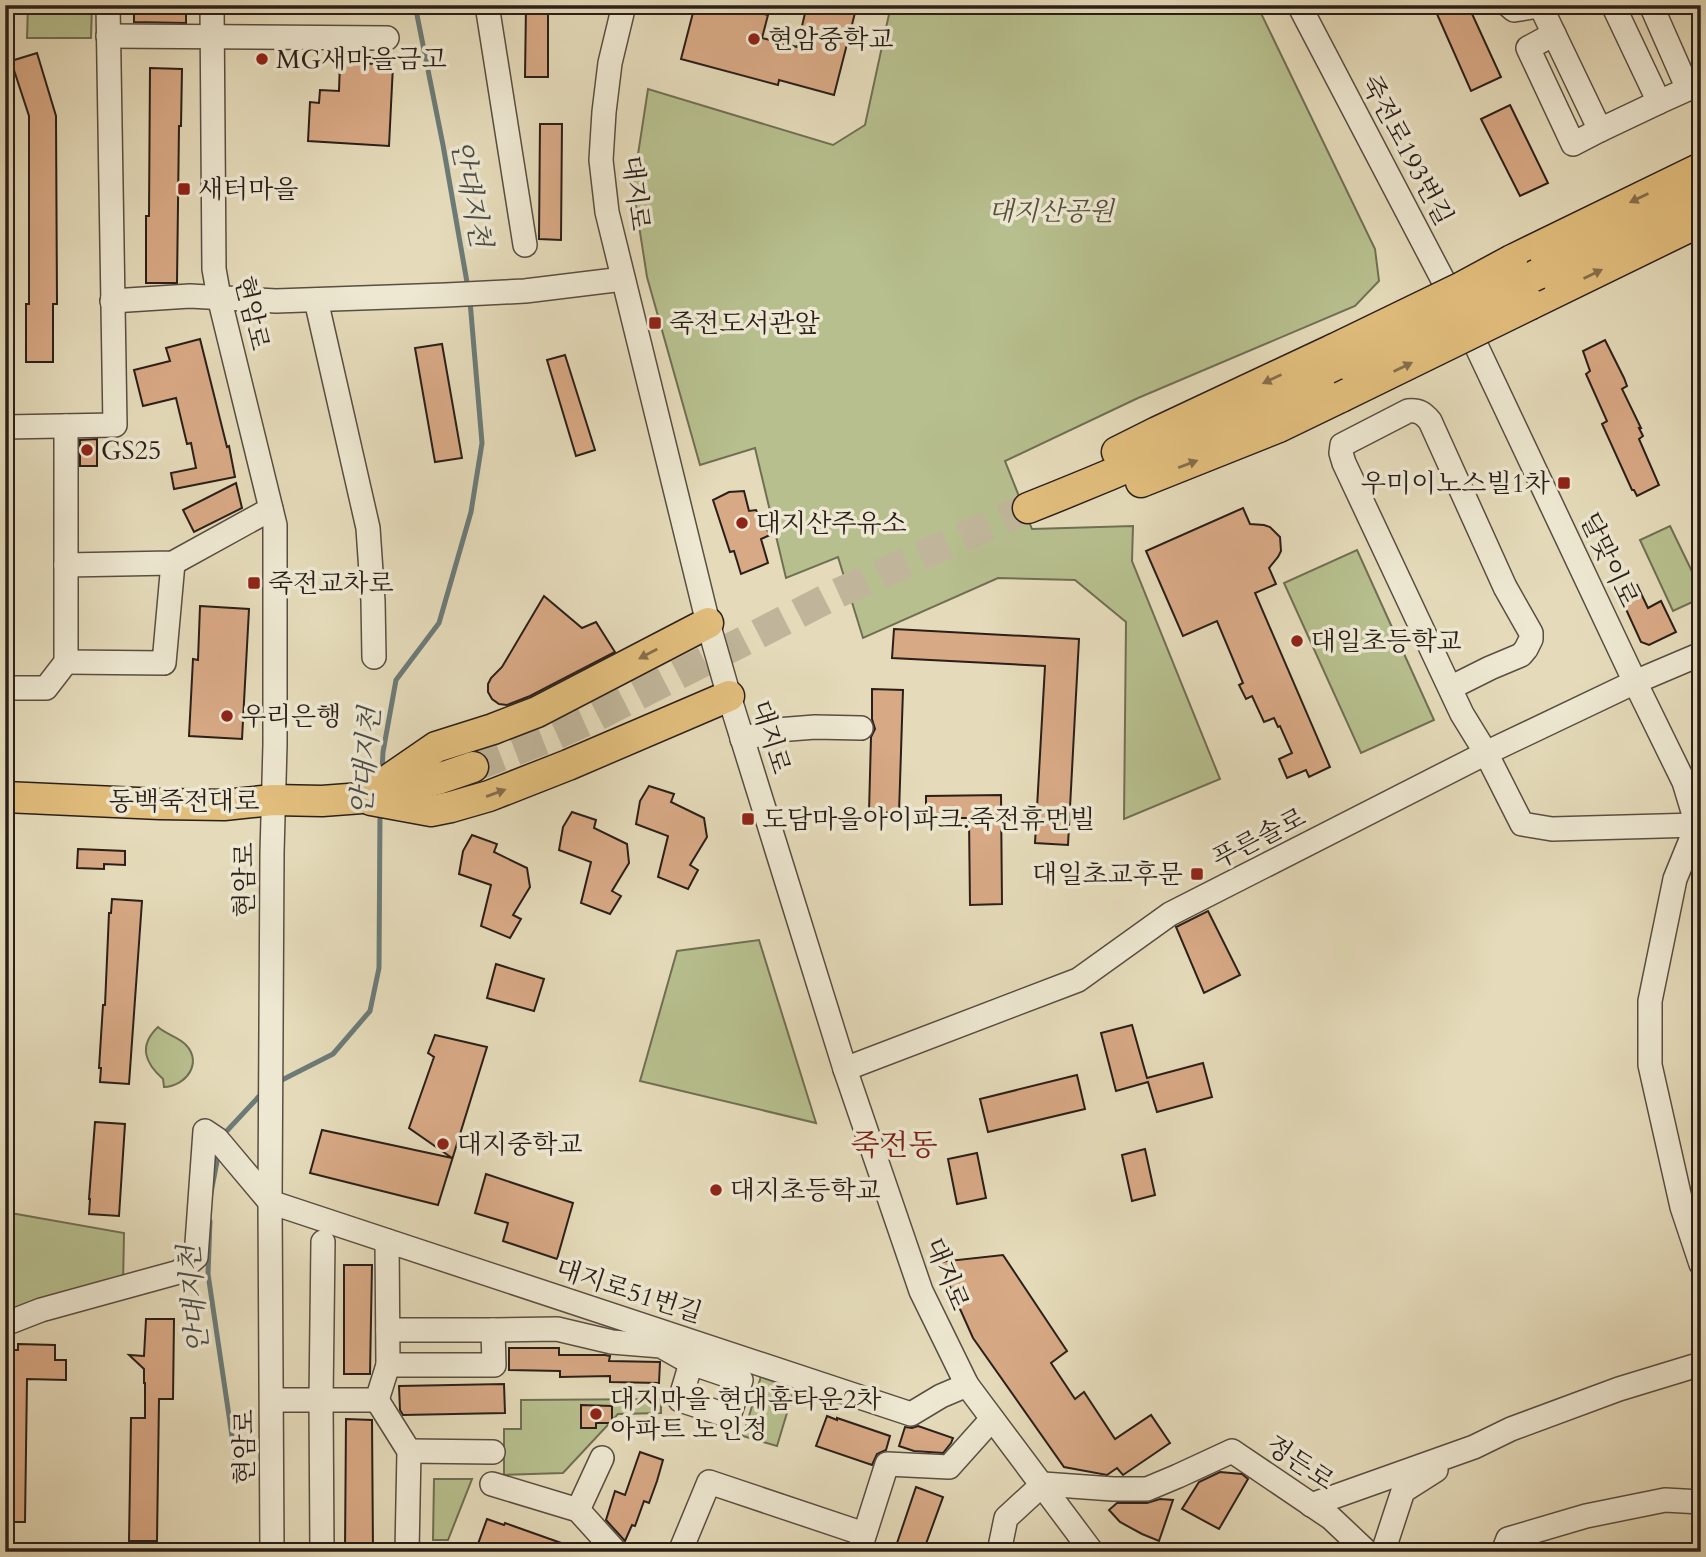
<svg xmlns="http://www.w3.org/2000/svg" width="1706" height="1557" font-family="Cardo,'Noto Serif KR',serif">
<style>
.green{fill:#b7bf8e;stroke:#706f54;stroke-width:2}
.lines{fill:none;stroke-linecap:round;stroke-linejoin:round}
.stream{stroke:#6c7b78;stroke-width:5}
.building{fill:#d8a985;stroke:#2a1f1a;stroke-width:2}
.major-tunnel{stroke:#c0b59a;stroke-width:30;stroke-dasharray:30 15;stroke-linecap:butt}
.minor-casing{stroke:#594e42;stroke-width:26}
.major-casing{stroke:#2a1f1a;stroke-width:33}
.minor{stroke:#eee8d2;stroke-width:23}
.major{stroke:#e2be7d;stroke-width:30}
.major-bridge-casing{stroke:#2a1f1a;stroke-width:33;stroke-linecap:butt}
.major-bridge{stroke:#e2be7d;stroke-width:30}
.oneway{fill:#866e4c}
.poi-dot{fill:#8f2418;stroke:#eee8d2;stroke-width:2.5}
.labels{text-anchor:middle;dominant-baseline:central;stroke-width:7;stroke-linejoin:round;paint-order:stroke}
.poi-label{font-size:26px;fill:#2a1f1a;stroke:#eee8d2;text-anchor:start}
.street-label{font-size:26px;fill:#2a1f1a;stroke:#eee8d2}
.park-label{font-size:26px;font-style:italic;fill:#544f3d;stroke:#eee8d2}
.water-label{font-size:28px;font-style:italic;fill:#4b4d49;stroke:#eee8d2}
.quarter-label{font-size:30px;fill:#7a1f14;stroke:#eee8d2}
</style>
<rect width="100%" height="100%" fill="#e5dbba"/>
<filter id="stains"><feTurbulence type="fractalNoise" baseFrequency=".00286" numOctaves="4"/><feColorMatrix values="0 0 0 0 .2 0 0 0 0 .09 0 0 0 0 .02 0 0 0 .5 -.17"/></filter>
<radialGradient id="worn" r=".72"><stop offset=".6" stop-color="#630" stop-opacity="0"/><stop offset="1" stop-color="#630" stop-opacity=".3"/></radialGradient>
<g class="green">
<path d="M28,5h64l-1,33h-64z"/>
<path d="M891,5h366l118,244 4,32 -24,25 -217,92 -133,63 27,68 101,-3 -1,35 88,218 -96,40 2,-197 -51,-42 -77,-2 -135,60 -25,-81 -52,21 -31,-130 -55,17 -53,-188 -14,-90 15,-98 185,56 32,-20z"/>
<path d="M1670,526l31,64v8l-28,13 -33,-71z"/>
<path d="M1357,550l77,170 -73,33 -77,-170z"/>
<path d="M759,940l57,183 -176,-42 37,-130z"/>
<path d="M158,1027c9,8 21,10 28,18 17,18 0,41 -22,42l-1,-8c-18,-16 -25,-33 -5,-52z"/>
<path d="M5,1212l119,21 -1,52 -118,25z"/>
<path d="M762,1373l34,10 -19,63 -34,-10z"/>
<path d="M661,1399v14l-43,1 -55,59 -59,2v-46h17v-29z"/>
<path d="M434,1479h38l-24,61h-15z"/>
</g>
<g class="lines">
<g class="stream">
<path d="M415,5l28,140 25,143"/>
<path d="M382,770l1,-18 13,-72 43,-57 32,-111 11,-69 -12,-142"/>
<path d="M278,1082l55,-28 37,-43 9,-43 1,-157"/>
<path d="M223,1135l41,-44"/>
<path d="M211,1193l8,-42"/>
<path d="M210,1221l-2,53 29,196"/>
</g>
</g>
<g class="building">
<path d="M134,5h52v18l-52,-1z"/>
<path d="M526,5h22v72h-23z"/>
<path d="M695,5h36l37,10 -6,23 35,9 10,-42h50l-23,90 -55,-15 -1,5 -97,-26z"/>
<path d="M1433,5h35l33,72 -30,14z"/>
<path d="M37,53l19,63 1,188h-4v58h-27v-58h3v-188l-18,-55z"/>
<path d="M340,62l53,3 -4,81 -81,-5 2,-39 9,1 1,-13 19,1z"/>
<path d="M150,68l32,1 -1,57h-2l-2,157h-31v-67h3z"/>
<path d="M1510,105l38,78 -28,13 -39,-77z"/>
<path d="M540,124h22l-1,116 -22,-1z"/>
<path d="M200,339l27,108 2,-1 6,31 -61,12 -3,-16 25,-5 -5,-25 -4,1 -11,-46 -33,8 -9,-36 36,-9 -4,-13z"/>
<path d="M1605,340l19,38 3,8 -5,3 19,39h-2l4,8 -4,3 20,46 -22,11 -3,-6h-2l-30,-66 5,-3 -21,-47 4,-3 -7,-20z"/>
<path d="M442,344l20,114 -27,4 -20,-114z"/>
<path d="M565,355l30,95 -19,6 -29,-96z"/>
<path d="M97,439v27h-17v-26z"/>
<path d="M236,483l6,25 -48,24 -11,-22z"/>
<path d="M744,491l5,20 7,-1 14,25 -9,4 7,24 -27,11 -7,-23 -4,1 -17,-52 16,-8z"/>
<path d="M1243,508l7,16 14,1 6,2 10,10 1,14 -3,6 -9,11 7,16 -21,9 75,174 -21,10 -3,-7 -19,8 -8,-19 13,-6 -12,-27 -2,1 -4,-9 -10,4 -12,-26 -6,3 -7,-14 4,-2 -26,-62 -34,15 -37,-85z"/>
<path d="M1637,585l11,23 13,-7 15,31 -27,13 -8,-3 -22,-48z"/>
<path d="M544,596l38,32 14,-6 19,30 -85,44 -23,9 -8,-1 -7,-5 -4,-7v-8l3,-6 11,-11z"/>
<path d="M200,606l49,3 -7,130 -53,-3 4,-77 5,1z"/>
<path d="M894,629l185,10 -11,206 -33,-2 10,-177 -153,-8z"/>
<path d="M872,689l31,1 -4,123 -30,-1 2,-75 4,-8 -3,-10z"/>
<path d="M649,786l25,8 -3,8 33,16 3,19 -17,28 8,5 -10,19 -30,-12 10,-41 -32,-12 4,-23z"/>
<path d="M1001,795l1,109 -32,1 -1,-87h-43v-22z"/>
<path d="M572,812l24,8 -2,8 33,16 2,19 -17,28 9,5 -11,18 -29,-11 10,-41 -32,-12 4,-23z"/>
<path d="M472,835l25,9 -3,8 33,16 3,19 -17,28 8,4 -11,19 -29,-12 10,-41 -32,-11 4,-23z"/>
<path d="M78,849l47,2v14l-21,-1v5l-27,-1z"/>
<path d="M112,899l30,2 -13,183 -29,-2 1,-14h-2l4,-63h2l4,-92h2z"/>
<path d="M1208,911l32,64 -36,18 -28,-66z"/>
<path d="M496,964l48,15 -10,32 -47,-13z"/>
<path d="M1132,1025l15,53 56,-15 9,34 -55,15 -9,-30 -32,9 -15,-58z"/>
<path d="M435,1035l52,12 -49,158 -128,-32 12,-43 130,28 -43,-30 25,-71 -6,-4z"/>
<path d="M1077,1075l8,34 -97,23 -8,-33z"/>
<path d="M95,1122l30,2 -6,92 -30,-2 1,-15h-1z"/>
<path d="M1145,1149l10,46 -23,6 -10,-46z"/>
<path d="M977,1153l9,45 -29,6 -9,-45z"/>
<path d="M486,1174l87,29 -16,56 -54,-18 5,-18 -33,-10z"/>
<path d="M1003,1255l64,96 -16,12 24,36 9,-7 31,47 36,-24 19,28 -47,32 -6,-7 -10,7 -43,-8 -91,-129 -34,-76z"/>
<path d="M344,1265h28l-2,109h-26z"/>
<path d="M146,1319h28l-1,80h-14l-2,142h-28l2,-123h14v-35h-1v-14l-15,-14 15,1z"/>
<path d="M18,1344l37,1v15h11v20l-39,-1 -2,143h-20v-172h13z"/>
<path d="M509,1348h50v7h46l5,1 -1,5 51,1 -1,21 -49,-1v-6l-50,1v-6l-51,-1z"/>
<path d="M504,1384l1,29 -102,2 -3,-5 -1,-24z"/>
<path d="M581,1405l31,1v17h-16v5h-15z"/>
<path d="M827,1416l10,4v-2l53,18 -4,14 -9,4 -5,11 -56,-19z"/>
<path d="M346,1419l26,1 1,132h-28z"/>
<path d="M918,1426l35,12 -2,5 -8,10 -29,-2 -15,-5 6,-19 7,1z"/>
<path d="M640,1452l23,8 -6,21 -8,22 -5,-2 -9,25 -3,-1 -7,16 -19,-21 9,-29 10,4z"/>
<path d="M1220,1472l22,2 6,5 -29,50 -37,-20 17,-27z"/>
<path d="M916,1487l27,10 -20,55h-29z"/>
<path d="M1160,1499l13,1 -14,41 -17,-7 -22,-12 -11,-12 8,-7h30z"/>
<path d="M487,1519l17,6 1,-2 76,27v2h-80l-23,-8z"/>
</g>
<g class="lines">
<path class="major-tunnel" d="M473,767l78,-30 42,-19 245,-125 190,-85"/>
<g class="minor-casing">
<g id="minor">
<path d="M212,5l2,264 5,28 56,228v220l-3,108 -2,349 2,350"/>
<path d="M487,5l38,240"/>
<path d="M624,5l-14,58 -6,49 -3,48 6,52 101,411 21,73 116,373 76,222 46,94 125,167"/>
<path d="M1299,5l166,317 170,360 49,100 13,43 -22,54 -25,122v64l32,142 19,57"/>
<path d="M1508,5l6,5 30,-5"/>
<path d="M1651,5l37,84 -29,13"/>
<path d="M1541,7l59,123 59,-28 -46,-97"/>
<path d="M1554,34l-26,14 45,96 27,-14"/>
<path d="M108,36l279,2"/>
<path d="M316,300l52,228 5,73 1,56"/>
<path d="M112,301l78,-5 86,5 170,-6 79,-4 98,-12"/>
<path d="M5,427l110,-2 -7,-420"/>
<path d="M66,565l107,-2 98,-54"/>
<path d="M66,662l98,1 9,-100"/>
<path d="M5,688h41l20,-26v-236"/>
<path d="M1450,688l40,-20 31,-13 5,-6 5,-10v-6l-26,-46 -75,-166c-7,-8 -11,-11 -22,-10l-66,34 -1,8 3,10 118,251 24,39 36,71 30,5 145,-4"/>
<path d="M742,739l35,-9 38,-3 46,1"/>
<path d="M845,1069l233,-89 92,-66 316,-161 149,-71 66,-28"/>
<path d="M5,1324l36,-14 138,-38 17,-15 9,-126 12,8 53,63 641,212 30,-18 26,-11"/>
<path d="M388,1330h105l1,35h-106"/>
<path d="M493,1330l64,-1 55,13 49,4 30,17 50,17 -12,36 -49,-16 11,-37"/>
<path d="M272,1400h105l11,-35 -1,-124"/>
<path d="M377,1400l32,51 -2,101"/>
<path d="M409,1451l84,1"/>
<path d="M492,1484l86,26 38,42"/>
<path d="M1311,1505l163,-58 37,-18 108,-40 82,-25"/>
<path d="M578,1510l24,-52"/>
<path d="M322,1552l-1,-152 2,-158"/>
<path d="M680,1552l29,-70 155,52"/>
<path d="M859,1552l28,-88 62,3 43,-48"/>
<path d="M999,1552l7,-34 37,-34 70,5h34l31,-13 54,-25 99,67 36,34"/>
<path d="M1383,1552l20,-61 33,-21"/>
<path d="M1503,1552l5,-13 78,-23 79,-16 36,2"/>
</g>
</g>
<g class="major-casing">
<g id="major">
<path d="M1512,260l189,-92"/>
<path d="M1538,274l163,-80"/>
<path d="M1531,304l170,-83"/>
<path d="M1117,452l40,-20 177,-83"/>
<path d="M1141,482l138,-55 62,-30"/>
<path d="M1028,508c109,-43 216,-91 322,-142"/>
<path d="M378,787l58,-40 57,-18 44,-17 171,-89"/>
<path d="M5,797l155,7 64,1 49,-5 49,1 40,-3 76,-19 35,-12"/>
<path d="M371,800l60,11 20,-4 38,-11 79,-31 161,-69"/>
</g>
</g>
<use href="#minor" class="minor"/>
<use href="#major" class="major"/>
<g class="major-bridge-casing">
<g id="major-bridge">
<path d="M1334,349l128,-62 50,-27"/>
<path d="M1350,366l188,-92"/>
<path d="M1341,397l190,-93"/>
</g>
</g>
<use href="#major-bridge" class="major-bridge"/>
</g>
<defs><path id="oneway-solid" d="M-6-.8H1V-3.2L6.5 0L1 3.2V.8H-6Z" transform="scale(1.75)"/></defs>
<g class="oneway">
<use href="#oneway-solid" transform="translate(1639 198) rotate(154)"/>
<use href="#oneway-solid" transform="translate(1593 274) rotate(-26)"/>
<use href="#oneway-solid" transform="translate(1403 367) rotate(-26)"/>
<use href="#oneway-solid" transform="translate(1272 379) rotate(154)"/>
<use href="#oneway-solid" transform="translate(1188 464) rotate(-21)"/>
<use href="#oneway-solid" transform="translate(648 654) rotate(152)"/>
<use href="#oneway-solid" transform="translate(496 793) rotate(-20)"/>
</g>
<g class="poi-dot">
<circle cx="754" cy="39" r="7"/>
<circle cx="262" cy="59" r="7"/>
<rect x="177" y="182" width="14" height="14" rx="3.5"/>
<rect x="648" y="316" width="14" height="14" rx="3.5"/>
<circle cx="87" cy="450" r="7"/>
<rect x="1557" y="476" width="14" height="14" rx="3.5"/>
<circle cx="742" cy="523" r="7"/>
<rect x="247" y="576" width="14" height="14" rx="3.5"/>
<circle cx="1297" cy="641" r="7"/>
<circle cx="227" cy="716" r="7"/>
<rect x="741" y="812" width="14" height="14" rx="3.5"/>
<rect x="1190" y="867" width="14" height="14" rx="3.5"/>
<circle cx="443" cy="1144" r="7"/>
<circle cx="716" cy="1190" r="7"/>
<circle cx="596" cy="1414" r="7"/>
</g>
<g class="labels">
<g class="poi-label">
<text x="768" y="39">현암중학교</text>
<text x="276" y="59">MG새마을금고</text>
<text x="198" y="189">새터마을</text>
<text x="669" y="323">죽전도서관앞</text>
<text x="101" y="450">GS25</text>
<text x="1550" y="483" text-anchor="end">우미이노스빌1차</text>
<text x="756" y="523">대지산주유소</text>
<text x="268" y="583">죽전교차로</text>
<text x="1311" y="641">대일초등학교</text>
<text x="241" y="716">우리은행</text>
<text x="762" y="819">도담마을아이파크.죽전휴먼빌</text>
<text x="1183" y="874" text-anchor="end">대일초교후문</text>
<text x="457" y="1144">대지중학교</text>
<text x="730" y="1190">대지초등학교</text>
<text x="610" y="1399">대지마을 현대홈타운2차<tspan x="610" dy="30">아파트 노인정</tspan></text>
</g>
<g class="street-label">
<text transform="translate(1407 150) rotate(62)">죽전로193번길</text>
<text transform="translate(636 193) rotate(83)">대지로</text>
<text transform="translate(252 313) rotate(77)">현암로</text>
<text transform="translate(1609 560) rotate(65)">달맞이로</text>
<text transform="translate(771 737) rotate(73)">대지로</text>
<text x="184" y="801">동백죽전대로</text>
<text transform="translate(1259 838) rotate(-27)">푸른솔로</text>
<text transform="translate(244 880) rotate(-90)">현암로</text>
<text transform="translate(947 1274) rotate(68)">대지로</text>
<text transform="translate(629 1291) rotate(18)">대지로51번길</text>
<text transform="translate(244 1447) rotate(-90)">현암로</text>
<text transform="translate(1300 1463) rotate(34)">정든로</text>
</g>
<g class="park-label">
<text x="1051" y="211">대지산공원</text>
</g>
<g class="water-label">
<text transform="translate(471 194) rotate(79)">안대지천</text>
<text transform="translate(366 761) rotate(-85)">안대지천</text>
<text transform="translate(194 1299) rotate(-95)">안대지천</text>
</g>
<g class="quarter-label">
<text x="894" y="1145">죽전동</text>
</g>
</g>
<rect width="1706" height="1557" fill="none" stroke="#e5dbba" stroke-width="28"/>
<rect x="7" y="7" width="1692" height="1543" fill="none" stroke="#2a1f1a" stroke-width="3.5"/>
<rect x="14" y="14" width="1678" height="1529" fill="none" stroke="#2a1f1a" stroke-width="2"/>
<rect width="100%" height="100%" filter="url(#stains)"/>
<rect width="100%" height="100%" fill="url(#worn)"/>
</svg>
